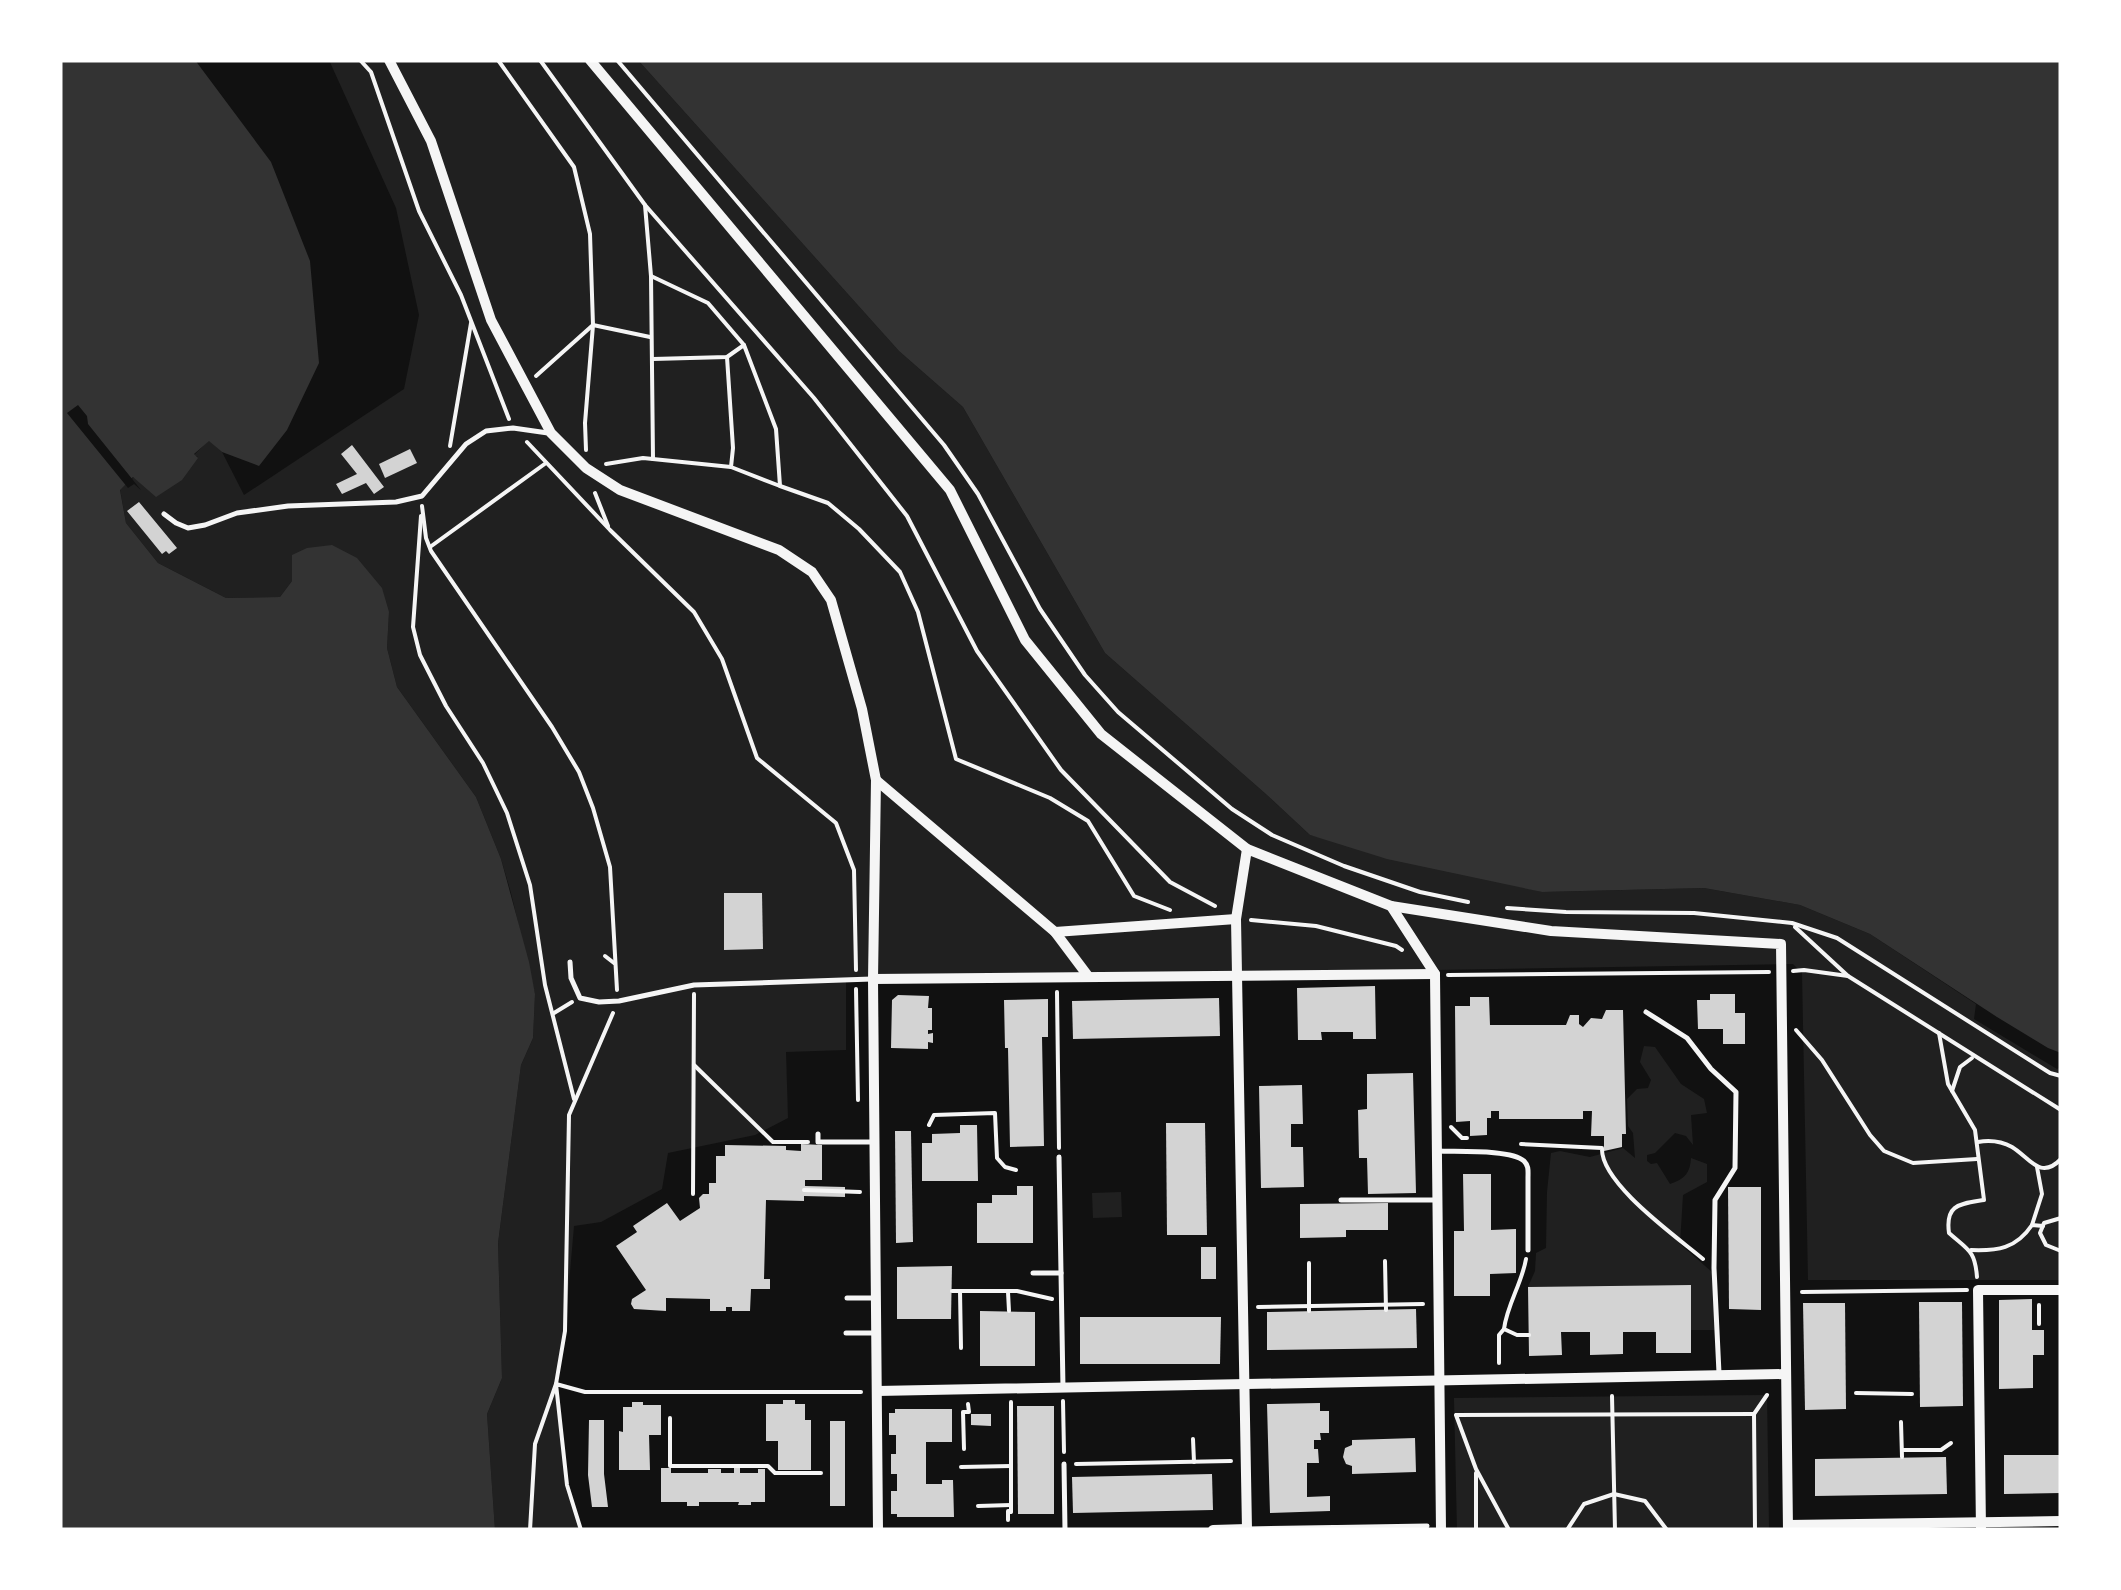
<svg xmlns="http://www.w3.org/2000/svg" width="2121" height="1590" font-family="'Exo 2',sans-serif">
<style>
.green{fill:#202020}
.water{fill:#333}
.pier{fill:#111}
.building{fill:#d3d3d3}
.lines{fill:none;stroke-linecap:round;stroke-linejoin:round}
.path{stroke:#f5f5f5;stroke-width:4}
.service{stroke:#f5f5f5;stroke-width:5}
.minor{stroke:#f5f5f5;stroke-width:10}
</style>
<rect width="100%" height="100%" fill="#111"/>
<g class="green">
<path d="M329,60h309l261,291 64,56 142,246 162,142 43,40 232,57 162,-4 96,17 70,29 106,70 -2,15 83,50 4,-2v213h-253l-6,-307 -9,-9 -947,16v70l-60,2 2,66 -33,17 -87,18 -6,36 -61,33 -27,4 -9,104 -9,54 11,101 14,45h-86l-8,-116 15,-36 -4,-135 23,-178 12,-27 2,-44 -24,-101 -10,-34 -25,-62 -79,-110 -10,-39 2,-36 -96,-57 -1,26 -12,16 -54,1 -68,-35 -32,-40 -6,-34 14,-12 64,-20 -4,-2 15,-15 13,12 22,43 160,-106 15,-74 -23,-107z"/>
<path d="M1644,1046l11,1 26,37 23,15 3,14 -16,2 2,30 -7,-9 -11,-3 -20,20 -8,2v6l4,3 6,-1 13,21c15,-5 20,-11 21,-26l16,6v18l-24,13 -3,49 33,29 2,57h-24l-1,-45 -162,2 7,-16 1,-18 10,-5 1,-56 4,-39 9,-2 30,6 33,-9 12,10 -2,-25 -5,-7 -1,-27 10,-10 11,-1 3,-8 -11,-18z"/>
<path d="M1121,1192l1,25 -29,1 -1,-25z"/>
<path d="M1767,1395l2,135h-312l-3,-132z"/>
</g>
<g class="water">
<path d="M60,60h135l76,102 39,99 9,102 -32,67 -28,36 -37,-14 -13,-11 -15,13 4,4 -16,22 -26,17 -23,-20 -13,13 6,33 32,40 68,35 54,-1 12,-16v-26l15,-7 25,-3 25,13 25,30 7,24 -2,36 10,39 79,110 25,62 28,103 6,32 -2,44 -12,27 -23,178 4,135 -15,36 8,116h-435z"/>
<path d="M638,60h1423v993l-13,-5 -51,-31 -127,-83 -70,-29 -96,-17 -162,4 -155,-33 -77,-24 -43,-40 -162,-142 -142,-246 -64,-56z"/>
</g>
<path class="pier" d="M78,405l9,11 1,8 53,66 -7,-6 -6,4 -61,-75z"/>
<g class="building">
<path d="M352,445l32,42 -10,7 -8,-11 -24,11 -6,-10 21,-10 -16,-20z"/>
<path d="M410,449l7,14 -32,15 -6,-14z"/>
<path d="M139,502l38,46 -8,6 -3,-3 -4,3 -35,-43z"/>
<path d="M724,893h38l1,56 -39,1z"/>
<path d="M1375,986l1,53h-23v-7h-32l1,8h-24l-1,-52z"/>
<path d="M1710,994h25v19h10v31h-22v-15h-25l-1,-29h13z"/>
<path d="M898,995l31,1 -1,12h4v22h-4v4l5,-1v10l-5,-1v7l-37,-1 1,-48z"/>
<path d="M1470,997h19l1,28h76l4,-10h9v9l4,3 8,-9 11,1 4,-9h17l3,124h-4v13l-18,4v-15h-13l1,-25h-9v8h-84v-8h-8v7h-4v17l-17,1v-15l-14,1 -1,-116h15z"/>
<path d="M1219,998l1,38 -147,3 -1,-38z"/>
<path d="M1048,999v38h-6l2,109 -34,1 -2,-99h-3l-1,-48z"/>
<path d="M1413,1073l3,120 -48,1 -1,-36h-8l-1,-48 9,-1v-35z"/>
<path d="M1302,1085l1,39h-12v23h12l1,40 -43,1 -2,-102z"/>
<path d="M1166,1123h39l2,112h-40z"/>
<path d="M960,1125h17l1,56h-56v-38h10v-9l28,-1z"/>
<path d="M895,1131h16l2,111 -17,1z"/>
<path d="M801,1144l21,1v35h-17v6l40,1v10l-41,-1v5l-38,-1 -2,79h6v10h-19l-1,22h-18v-4h-6v4h-16v-12l-44,-1v13l-32,-2 -3,-5 1,-5 14,-9 -30,-44 21,-14 -4,-6 34,-23 13,18 20,-13 -1,-10 4,-4h6v-11h7v-27h9v-11l61,1v4l15,1z"/>
<path d="M1463,1174h28v56l25,-1v44l-26,1v22h-36v-65h10z"/>
<path d="M1017,1186h16v57h-56v-40h15v-8h25z"/>
<path d="M1728,1187h33v123l-32,-1z"/>
<path d="M1388,1203v27h-42v7l-46,1v-34z"/>
<rect x="1201" y="1247" width="15" height="32"/>
<path d="M952,1266l-1,53h-54v-52z"/>
<path d="M1691,1285v68h-35v-21h-33v22l-33,1v-23h-29l1,23 -33,1 -1,-69z"/>
<path d="M2032,1299v31h12v25h-11v33l-34,1v-89z"/>
<path d="M1919,1302h43l1,104 -43,1z"/>
<path d="M1803,1303h42l1,106 -41,1z"/>
<path d="M1416,1309l1,39 -150,2v-38z"/>
<path d="M980,1311l55,1v54h-55z"/>
<path d="M1080,1317h141l-1,47h-140z"/>
<path d="M783,1400h12v4h10v16h6v50h-33v-29h-12v-37h17z"/>
<path d="M632,1402h11v3h18v30h-12l1,35h-31v-39l4,1v-25h9z"/>
<path d="M1320,1403v8h9v22h-9l1,7h-7v9h4l1,14h-12v34l23,-1v15l-60,2 -3,-109z"/>
<path d="M1017,1406h37v108h-36z"/>
<path d="M895,1409h57v33h-26v42h16v-4h11l1,37h-57v-3h-6v-23h6v-17h-6v-20h5v-19h-7v-22h6z"/>
<path d="M971,1414h20v12l-20,-1z"/>
<path d="M589,1420h15v54l4,33h-16l-4,-32z"/>
<rect x="830" y="1421" width="15" height="85"/>
<path d="M1415,1438l1,34 -64,2v-8l-6,-2 -3,-7 2,-9 7,-3v-5z"/>
<path d="M2004,1455h57v38l-57,1z"/>
<path d="M1946,1457l1,37 -132,2v-37z"/>
<path d="M661,1468h10v5h37v-4h13v4h13v-5h6v5h18v-4h7v33h-14v3h-13l1,-3h-40v4h-12v-4h-26z"/>
<path d="M1212,1474l1,36 -140,3 -1,-36z"/>
</g>
<g class="lines">
<g class="path">
<path d="M360,60l11,12 48,139 42,84 48,124"/>
<path d="M498,60l76,107 16,67 3,91 -8,98 1,27"/>
<path d="M540,60l105,145 169,193 93,118 70,135 84,119 109,112 45,24"/>
<path d="M617,60l327,385 34,49 62,115 45,66 33,37 114,97 40,26 72,31 76,26 48,10"/>
<path d="M645,205l6,71 2,183"/>
<path d="M651,276l57,27 36,42 32,84 4,57 48,17 31,26 41,43 18,40 38,147 94,39 38,23 46,75 36,14"/>
<path d="M727,357l6,91 -2,19 49,19"/>
<path d="M653,359l74,-2 17,-12"/>
<path d="M536,376l57,-51 57,12"/>
<path d="M527,442l83,88 84,82 28,47 35,99 79,65 18,47 2,100"/>
<path d="M450,446l21,-123"/>
<path d="M606,464l37,-6 88,9"/>
<path d="M595,493l13,33"/>
<path d="M422,506l4,32 5,13 121,176 27,45 14,36 17,59 7,123"/>
<path d="M421,516l-8,111 7,28 26,51 37,57 24,50 23,72 15,100 29,114"/>
<path d="M430,547l116,-84"/>
<path d="M1507,908l59,4 128,1 98,10 45,15 213,135 11,3"/>
<path d="M1251,920l65,6 80,20 6,4"/>
<path d="M1795,927l53,49 213,134"/>
<path d="M605,956l9,7"/>
<path d="M1793,971l11,-1 44,6"/>
<path d="M1448,975l321,-3"/>
<path d="M856,989l2,111"/>
<path d="M1057,992l2,156"/>
<path d="M554,1013l18,-11"/>
<path d="M1796,1030l26,30 48,75 14,16 29,12 64,-4"/>
<path d="M1939,1033l9,51 27,46 9,70c-24,4 -39,4 -35,33 19,17 26,17 28,44"/>
<path d="M694,1065l79,77h35"/>
<path d="M1952,1091l8,-24 12,-9"/>
<path d="M929,1125l5,-10 61,-2 2,45 8,9 11,3"/>
<path d="M1451,1127l11,11h5"/>
<path d="M1978,1142c12,-2 23,-1 34,5 17,10 28,34 49,12"/>
<path d="M1521,1144l81,4c-2,35 75,89 101,111"/>
<path d="M804,1190l56,2"/>
<path d="M693,1194l1,-200"/>
<path d="M2061,1218l-17,5 -4,10 6,12 15,6"/>
<path d="M2032,1225l10,-31 -5,-27"/>
<path d="M1971,1250c26,1 45,-1 61,-25l11,1"/>
<path d="M1526,1259c-4,24 -19,46 -22,70l13,6h12"/>
<path d="M1385,1261l1,49"/>
<path d="M952,1291h65l35,8"/>
<path d="M960,1291l1,57"/>
<path d="M1008,1292l1,19"/>
<path d="M1802,1292l165,-2"/>
<path d="M2039,1305v19"/>
<path d="M1258,1307l165,-3"/>
<path d="M1309,1311v-48"/>
<path d="M1499,1363v-28l5,-6"/>
<path d="M1856,1393l56,1"/>
<path d="M1612,1396l3,134"/>
<path d="M1063,1401l1,51"/>
<path d="M670,1418v48h98l7,7h46"/>
<path d="M1901,1422l1,35"/>
<path d="M1193,1439l1,23"/>
<path d="M964,1449l-1,-37h6l-1,-8"/>
<path d="M1902,1450h39l10,-7"/>
<path d="M1076,1464l155,-3"/>
<path d="M961,1467l50,-1"/>
<path d="M1476,1473v57"/>
<path d="M978,1506l33,-1"/>
<path d="M1008,1520v-9l3,1v-110"/>
<path d="M530,1530l5,-86 21,-60 9,-53 4,-216 44,-102"/>
<path d="M581,1530l-14,-45 -11,-101 29,8h276"/>
<path d="M1509,1530l-33,-61 -20,-54 298,-1"/>
<path d="M1567,1530l17,-26 30,-10 31,7 22,29"/>
<path d="M1755,1530l-1,-116 13,-19"/>
</g>
<g class="service">
<path d="M164,514l12,9 12,5 17,-3 32,-12 51,-7 108,-4 26,-6 44,-52 20,-13 27,-3 35,5"/>
<path d="M570,962l1,16 9,20 19,4 20,-1 75,-16 178,-6"/>
<path d="M1646,1012l41,26 24,31 25,23 -1,76 -20,32 -1,68 5,105"/>
<path d="M818,1134v8h54"/>
<path d="M1438,1151c18,1 73,-2 86,10 5,5 4,10 4,17v72"/>
<path d="M1059,1157l4,231"/>
<path d="M1341,1200h94"/>
<path d="M1033,1273h28"/>
<path d="M847,1298h26"/>
<path d="M846,1333h28"/>
<path d="M1064,1464l1,66"/>
<path d="M1247,1529l180,-3"/>
</g>
<g class="minor">
<path d="M389,60l42,81 60,179 60,113 35,35 34,22 159,60 33,22 19,28 31,109 14,71 -3,199 5,551"/>
<path d="M590,60l360,430 75,150 76,94 146,115 144,57 160,25 230,13 7,586"/>
<path d="M876,780l179,152 33,44"/>
<path d="M1247,849l-11,70 11,611"/>
<path d="M1391,906l44,68 6,556"/>
<path d="M1055,932l181,-13"/>
<path d="M873,979l562,-5"/>
<path d="M877,1391l909,-17"/>
<path d="M1788,1525l273,-4"/>
<path d="M1213,1530l34,-1"/>
<path d="M1981,1530l-3,-240h83"/>
</g>
</g>
<rect width="2121" height="1590" fill="none" stroke="#ffffff" stroke-width="125"/>
</svg>
